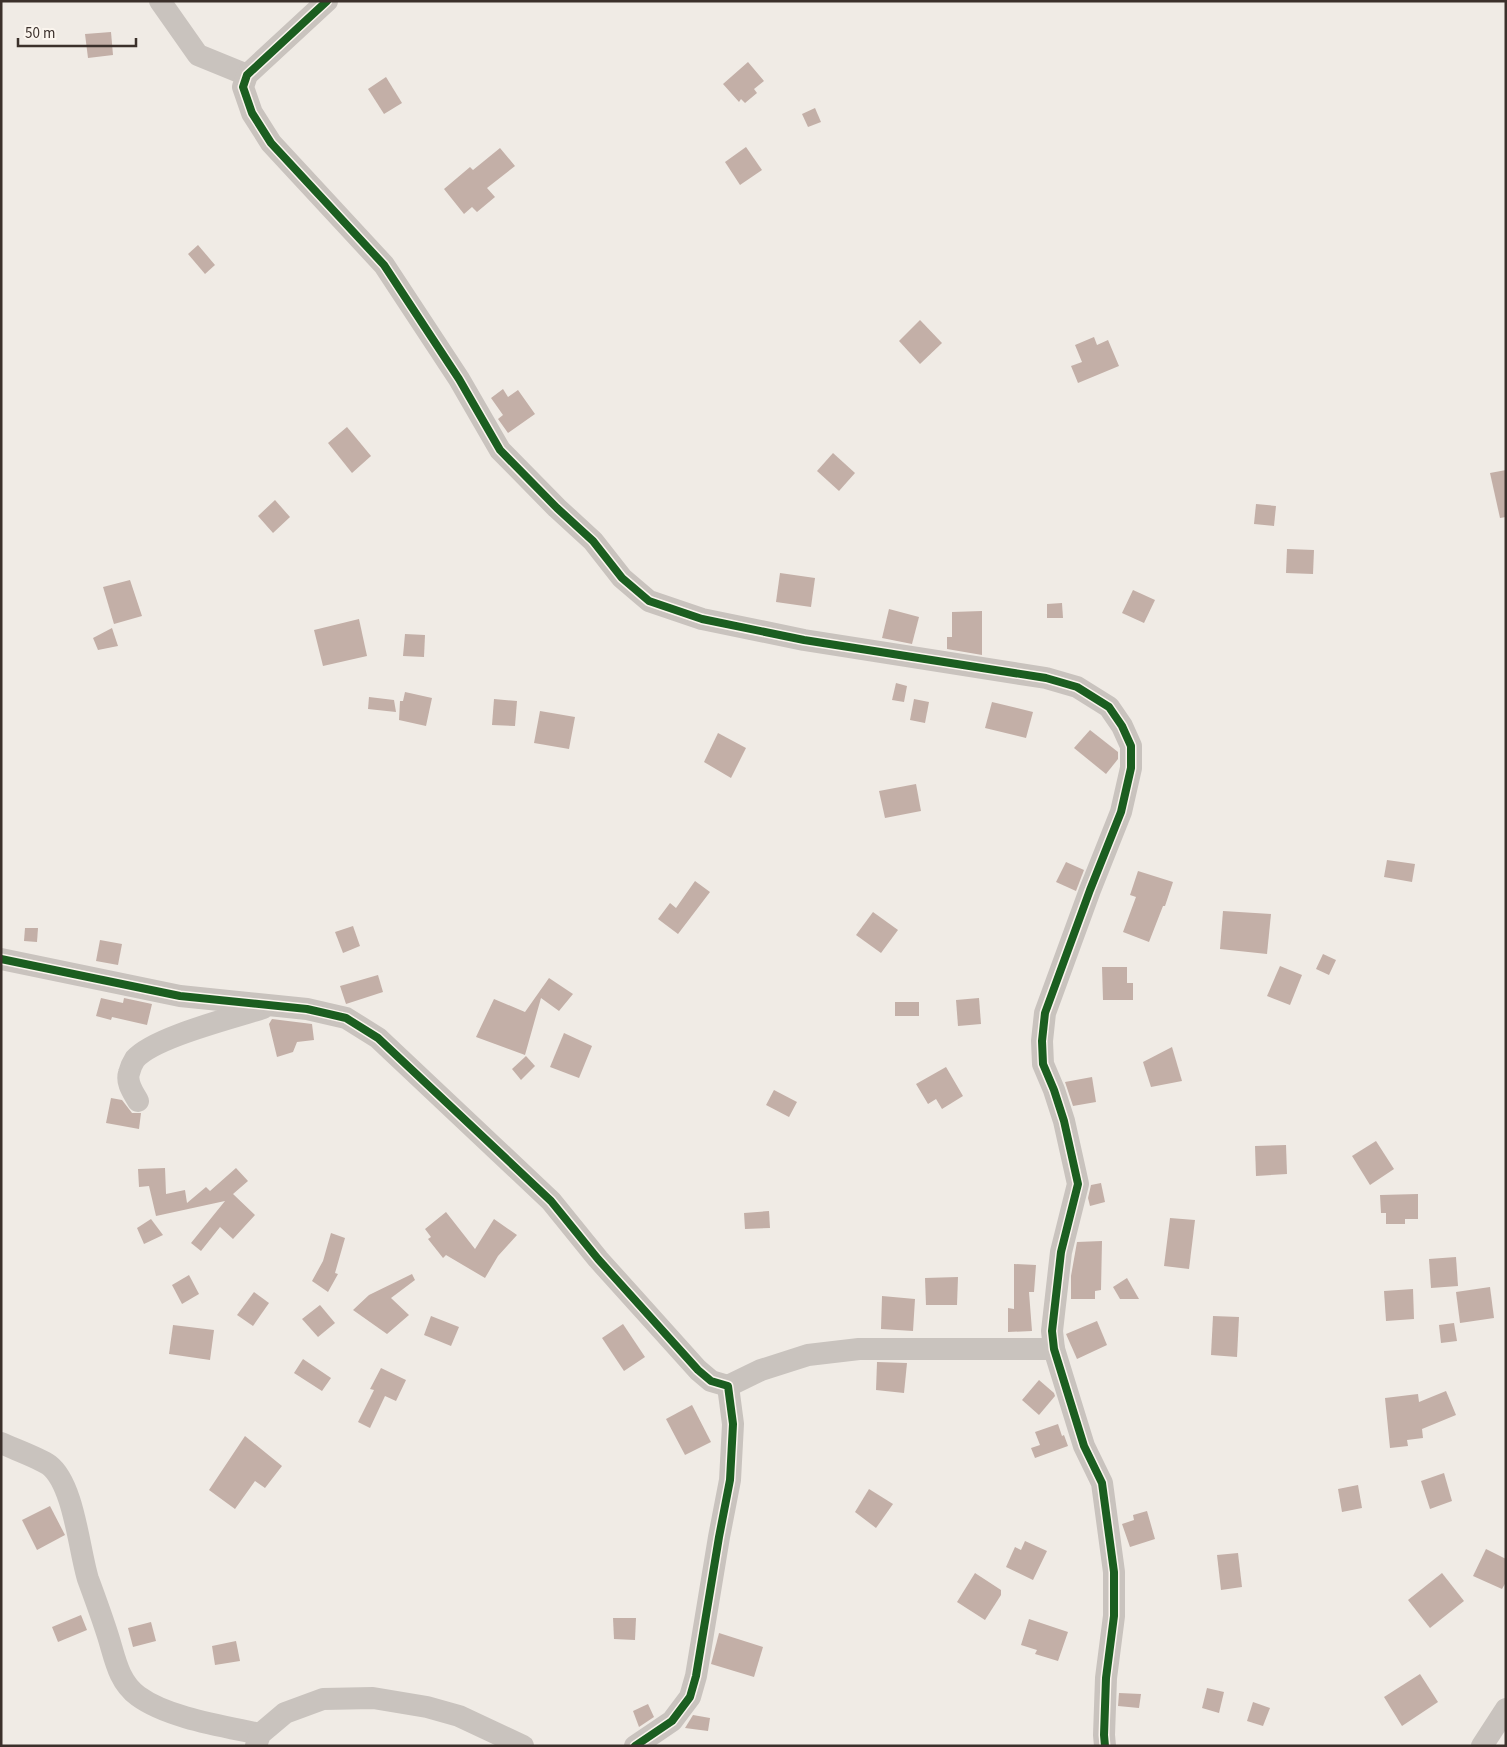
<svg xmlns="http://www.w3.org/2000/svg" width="1507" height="1747" font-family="'Source Sans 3',sans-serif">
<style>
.building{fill:#c3afa7}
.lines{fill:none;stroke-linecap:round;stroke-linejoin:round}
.minor{stroke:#c9c3be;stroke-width:22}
.cycleway-casing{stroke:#fbf5ee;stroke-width:11}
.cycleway{stroke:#1b5e20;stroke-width:8}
</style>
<rect width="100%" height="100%" fill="#f0ebe5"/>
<g class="building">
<path d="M111,32l2,23 -25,3 -3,-24z"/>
<path d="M748,62l16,19 -10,8 3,4 -12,10 -4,-4 -2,3 -16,-18z"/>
<path d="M386,77l16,26 -18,11 -16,-25z"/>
<path d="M815,108l6,14 -13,5 -6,-13z"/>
<path d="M746,147l16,23 -22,15 -15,-23z"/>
<path d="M500,148l15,18 -28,22 8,9 -18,15 -5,-5 -8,7 -20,-25 26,-22 3,3z"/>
<path d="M198,245l17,20 -10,9 -17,-20z"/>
<path d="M920,320l22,23 -22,21 -21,-23z"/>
<path d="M1094,337l3,8 11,-5 11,26 -41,17 -7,-17 11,-4 -7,-17z"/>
<path d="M503,389l5,8 10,-7 17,24 -27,19 -10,-14 5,-4 -12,-17z"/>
<path d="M347,427l24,29 -19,17 -24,-30z"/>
<path d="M833,453l22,20 -16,18 -22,-20z"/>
<path d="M1506,470v47l-6,1 -10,-45z"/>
<path d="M275,500l15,17 -17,16 -15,-17z"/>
<path d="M1256,504l20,2 -2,20 -20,-2z"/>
<path d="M1287,549l27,1 -1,24 -27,-1z"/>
<path d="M780,573l35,5 -4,29 -35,-5z"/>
<path d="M130,580l12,36 -28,8 -11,-37z"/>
<path d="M1133,590l22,10 -11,23 -22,-10z"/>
<path d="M1062,603l1,15h-16v-14z"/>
<path d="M889,609l30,8 -7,27 -30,-6z"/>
<path d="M982,611v44l-35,-6v-12h5v-25z"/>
<path d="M359,619l8,37 -44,10 -9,-36z"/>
<path d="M112,628l6,18 -20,4 -5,-12z"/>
<path d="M405,634l20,1 -1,22 -21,-1z"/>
<path d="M896,683l11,3 -3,16 -12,-2z"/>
<path d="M405,692l27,6 -6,28 -27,-6 1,-19h3z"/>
<path d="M369,697l25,3 2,12 -28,-3z"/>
<path d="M494,699l23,2 -2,25 -23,-1z"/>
<path d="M914,699l15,3 -4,21 -15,-3z"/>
<path d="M992,702l41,10 -7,26 -41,-10z"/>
<path d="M540,711l35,6 -6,32 -35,-6z"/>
<path d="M1090,730l28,22v7l-12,15 -32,-26z"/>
<path d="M718,733l28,15 -15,30 -27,-16z"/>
<path d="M916,784l5,27 -36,7 -6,-27z"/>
<path d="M1387,860l28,4 -3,18 -28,-5z"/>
<path d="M1066,862l18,8 -8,21 -20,-9z"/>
<path d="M1138,871l35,11 -8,24h-2l-14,36 -26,-10 13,-35 -6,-2z"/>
<path d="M695,881l15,11 -32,42 -20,-15 12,-16 6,5z"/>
<path d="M1223,911l48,3 -4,40 -47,-5z"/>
<path d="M873,912l25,18 -17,23 -25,-18z"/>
<path d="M353,926l7,20 -17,7 -8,-21z"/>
<path d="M25,928h13l-1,14 -13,-1z"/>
<path d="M100,940l22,4 -4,21 -22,-4z"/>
<path d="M1323,954l13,6 -7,15 -13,-6z"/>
<path d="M1280,966l22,9 -12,30 -23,-9z"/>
<path d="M1102,967h25v16h6v17h-30z"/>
<path d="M378,975l5,17 -37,12 -6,-18z"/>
<path d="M549,978l24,16 -14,17 -18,-13 -16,57 -49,-18 18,-38 31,13z"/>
<path d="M101,998l22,5 1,-5 28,6 -5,21 -35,-8 -1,3 -15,-4z"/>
<path d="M979,998l2,26 -23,2 -2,-26z"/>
<rect x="895" y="1002" width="24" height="14"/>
<path d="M272,1019l40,5 2,16 -17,2 -4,10 -16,5 -8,-33z"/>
<path d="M564,1033l28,13 -13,32 -29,-11z"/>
<path d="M1172,1047l10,34 -31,6 -8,-25z"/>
<path d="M526,1056l9,10 -14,14 -9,-11z"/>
<path d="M946,1067l17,29 -21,13 -6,-10 -8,5 -12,-20z"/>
<path d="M1092,1077l4,25 -23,4 -8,-24z"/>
<path d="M774,1090l23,12 -8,15 -23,-12z"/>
<path d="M111,1098l11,2 10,13h9l-2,16 -33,-6z"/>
<path d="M1376,1141l18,28 -24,16 -18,-29z"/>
<path d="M1286,1145l1,29 -31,2 -1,-30z"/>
<path d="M165,1168l1,26 19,-4 2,13 19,-16 4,4 26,-23 12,13 -15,13 22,21 -22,24 -13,-12 -19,24 -10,-8 34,-42 -69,15 -7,-30 -10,1 -1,-18z"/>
<path d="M1101,1183l4,19 -15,4 -2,-8 3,-13z"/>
<path d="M1418,1194v25h-13v5h-19v-11h-5l-1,-18z"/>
<path d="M769,1211l1,17 -25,1 -1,-16z"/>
<path d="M446,1212l29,37 19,-30 23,16 -19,21 -13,22 -39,-23 -3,3 -15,-19 3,-2 -6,-8z"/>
<path d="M1170,1218l25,2 -6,49 -25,-3z"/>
<path d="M151,1219l12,16 -19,9 -7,-16z"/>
<path d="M331,1233l14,5 -10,35 3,1 -10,18 -16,-11 11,-20z"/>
<path d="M1102,1241l-1,49 -6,1v8h-24v-23l6,-34z"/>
<path d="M1456,1257l2,29 -27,2 -2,-29z"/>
<path d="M1014,1264l22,1 -2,27h-5l3,39 -24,1v-24l6,1z"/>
<path d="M412,1274l3,6 -24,18 18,17 -22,19 -34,-24 16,-15z"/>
<path d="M189,1275l10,19 -17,10 -10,-19z"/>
<path d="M958,1277l-1,28h-31l-1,-27z"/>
<path d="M1127,1278l12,21h-19l-7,-12z"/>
<path d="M1490,1287l4,31 -34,5 -4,-31z"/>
<path d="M1413,1289l1,30 -28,2 -2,-30z"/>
<path d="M254,1292l15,11 -16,23 -16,-11z"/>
<path d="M882,1296l33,3 -2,32 -32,-2z"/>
<path d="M320,1305l15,18 -17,14 -16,-18z"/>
<path d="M431,1316l28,11 -8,19 -27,-11z"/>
<path d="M1213,1316l26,1 -2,40 -26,-2z"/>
<path d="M1097,1321l10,24 -30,14 -11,-25z"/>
<path d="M1454,1323l3,18 -16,2 -2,-18z"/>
<path d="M623,1324l22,33 -21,14 -22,-33z"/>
<path d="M173,1325l41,5 -4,30 -41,-6z"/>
<path d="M303,1359l28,19 -9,13 -28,-18z"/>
<path d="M877,1362l30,1 -3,30 -28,-3z"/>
<path d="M381,1368l25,12 -10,21 -11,-5 -15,32 -12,-6 16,-32 -4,-1z"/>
<path d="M1039,1380l15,13 1,3 -16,19 -17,-15z"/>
<path d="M1446,1391l10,24 -34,14 1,9 -16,2 1,6 -18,2 -5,-50 33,-4 1,8z"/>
<path d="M692,1405l19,37 -26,13 -19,-36z"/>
<path d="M1058,1424l4,12 2,-1 4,11 -33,12 -4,-10 9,-3 -5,-13z"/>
<path d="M245,1436l37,30 -17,22 -10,-7 -20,28 -26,-19z"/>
<path d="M1444,1473l8,28 -22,8 -9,-28z"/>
<path d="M1358,1485l4,23 -20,4 -4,-23z"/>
<path d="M869,1489l24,15 -17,24 -21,-16z"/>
<path d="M50,1506l15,29 -28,15 -15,-30z"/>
<path d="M1147,1511l8,28 -25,8 -8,-23 12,-4 -1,-5z"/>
<path d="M1025,1541l22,10 -14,29 -27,-13 9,-20 6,3z"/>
<path d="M1486,1549l20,10v23l-4,7 -29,-13z"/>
<path d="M1238,1553l4,34 -21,3 -4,-35z"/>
<path d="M975,1573l26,17v5l-16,25 -28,-18z"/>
<path d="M1442,1573l22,28 -34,27 -22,-28z"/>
<path d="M81,1615l6,15 -29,12 -6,-15z"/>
<path d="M613,1618h23l-1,22 -21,-1z"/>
<path d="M1029,1619l39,13 -10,29 -23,-7 2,-4 -16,-5z"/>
<path d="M151,1622l5,19 -23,6 -5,-19z"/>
<path d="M719,1633l44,14 -9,30 -43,-13z"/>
<path d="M236,1641l4,20 -25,4 -3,-19z"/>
<path d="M1420,1674l18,28 -36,24 -18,-29z"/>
<path d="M1207,1688l17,4 -5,21 -17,-5z"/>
<path d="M1119,1693l22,1 -2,14 -21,-2z"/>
<path d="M1253,1702l17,6 -7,18 -16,-5z"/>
<path d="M648,1704l6,13 -15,10 -6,-16z"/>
<path d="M693,1715l17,3 -2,13 -23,-3z"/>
</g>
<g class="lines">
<g class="minor">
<path d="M160,1l38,54 49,20"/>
<path d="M327,1l-80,74 -4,12 9,26 19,30 113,122 75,114 41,71 57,58 36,33 29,37 27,23 53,18 102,21 242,38 31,9 32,20 13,19 9,20v22l-10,44 -31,78 -45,123 -3,28 1,23 11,26 10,31 14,63 -17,68 -9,79 2,18 30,97 18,37 12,89v44l-8,62 -2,57 1,11"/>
<path d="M1,959l179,37 127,13 39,9 32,20 173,163 47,58 100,111 13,11 17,5 5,38 -3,56 -11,57 -23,139 -6,21 -18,24 -37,25"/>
<path d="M138,1101c-5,-9 -12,-18 -9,-28 1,-4 4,-11 6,-14 19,-22 98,-41 128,-51"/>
<path d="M728,1386l33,-16 47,-15 51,-6h195"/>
<path d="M1,1443c13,6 38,15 48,22 25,19 30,85 39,114 7,19 14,38 20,57 7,22 10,45 30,60 30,22 85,30 122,38"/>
<path d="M256,1746l4,-12 25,-21 38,-14 50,-1 54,9 32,9 64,30"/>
<path d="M1482,1746l24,-37"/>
</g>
<g class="cycleway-casing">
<g id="cycleway">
<path d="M327,1l-80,74 -4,12 9,26 19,30 113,122 75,114 41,71 57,58 36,33 29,37 27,23 53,18 102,21 242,38 31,9 32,20 13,19 9,20v22l-10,44 -31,78 -45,123 -3,28 1,23 11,26 10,31 14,63 -17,68 -9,79 2,18 30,97 18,37 12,89v44l-8,62 -2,57 1,11"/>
<path d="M1,959l179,37 127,13 39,9 32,20 173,163 47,58 100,111 13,11 17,5 5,38 -3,56 -11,57 -23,139 -6,21 -18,24 -37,25"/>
</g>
</g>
<use href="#cycleway" class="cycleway"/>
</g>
<rect width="1507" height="1747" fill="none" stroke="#3b302b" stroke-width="5"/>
<path d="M18 38v8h118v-8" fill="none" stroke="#3b302b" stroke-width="2.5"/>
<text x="25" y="38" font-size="15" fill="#3b302b" stroke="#fbf5ee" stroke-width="4" paint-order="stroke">50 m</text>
</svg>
